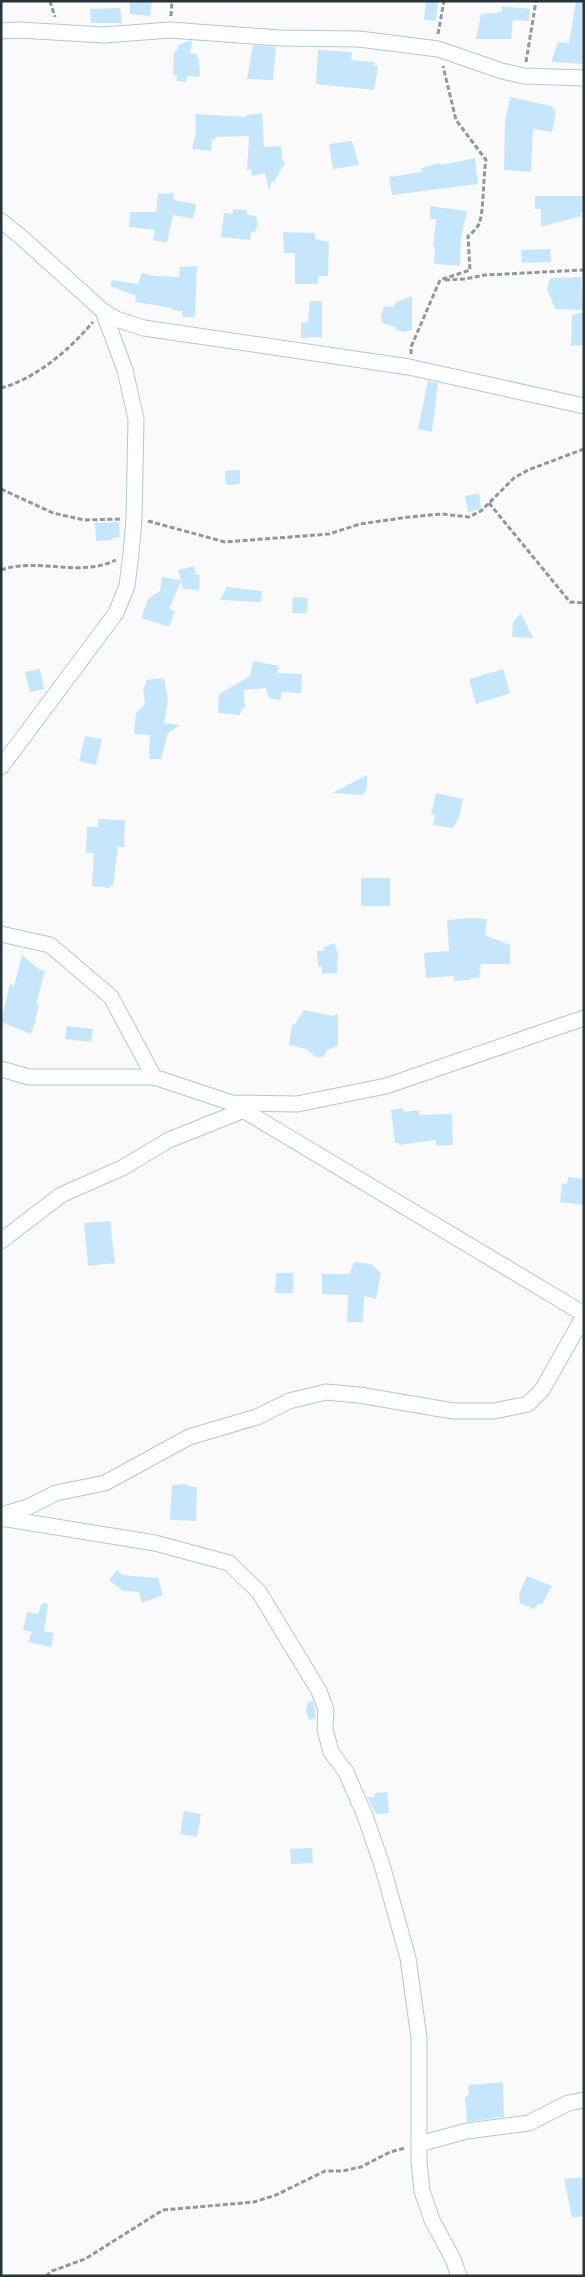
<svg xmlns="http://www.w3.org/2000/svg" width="585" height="2277" font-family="'IBM Plex Sans',sans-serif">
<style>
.building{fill:#c6e7fb}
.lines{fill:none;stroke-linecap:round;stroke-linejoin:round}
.minor-casing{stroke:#a8cbdf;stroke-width:17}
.path{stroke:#91989c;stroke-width:3;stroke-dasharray:5 2.5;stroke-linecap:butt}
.minor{stroke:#fff;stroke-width:15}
</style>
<rect width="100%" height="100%" fill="#fafafa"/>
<g class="building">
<path d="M130,1h22l-2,15 -20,-2z"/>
<path d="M426,1h12l-2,20 -12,-1z"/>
<path d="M576,1h8v63l-33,-2 7,-20 11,1z"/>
<path d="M501,6l29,3 -1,12 -16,-1 -2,19h-35l5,-25 21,-2z"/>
<path d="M120,8l2,15h-31l-1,-14z"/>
<path d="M189,41h3l-2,12 7,1v5h2l1,18 -13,-1 -1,6 -10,-1 1,-6h-4l1,-23 4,-3v-4z"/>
<path d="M253,45l23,2 -3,33 -26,-1z"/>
<path d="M318,50l34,2 -1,8 23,2v3l4,1 -4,24 -58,-6z"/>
<path d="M510,97l41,9 5,6 -4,20 -19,-3 -2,43 -27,-2 1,-48z"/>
<path d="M262,113l2,34 17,-1 1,13 3,4 -12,21v-5l-4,11 -4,-17 -13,3 -1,-7 -4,1 2,-34 -34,1v3l-3,-1 -1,12 -19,-2 4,-17 -1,-18 51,3v-2z"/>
<path d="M352,141l7,24 -26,4 -4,-25z"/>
<path d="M475,158l3,26 -86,11 -3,-18 33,-5 -1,-4 19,-5 1,2z"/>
<path d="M173,193l1,7 22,4 -3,15 -20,-4 -6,28 -14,-3 2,-10 -26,-3 1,-15h26l2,-18z"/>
<path d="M535,196h49v16l-3,1v3l-40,11v-18h-6z"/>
<path d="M430,206l37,5 -6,27 -1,28 -26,-2 1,-17h-2l3,-28h-6z"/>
<path d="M234,209l12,1 2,5 8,1 2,8 -3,8h-4l-1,8 -29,-3 3,-24 8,1z"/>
<path d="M283,232l32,1v6l14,3 -1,34h-10v8h-23v-31h-11z"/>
<path d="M550,249l1,13 -29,1 -1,-13z"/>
<path d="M197,266l-2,51h-13v-6l-10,-1v-2l-37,-6 1,-6 -26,-10 2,-6 26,4 4,-11 12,3 25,1 1,-10z"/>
<path d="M581,277l2,33 -28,-1 -8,-20 3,-11z"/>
<path d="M412,296v34l-9,2 -8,-3 1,-2 -14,-4 -1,-7 3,-10 9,1 3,-5z"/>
<path d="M310,301h12v36l-21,1v-15l7,-1z"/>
<path d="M584,312v33l-13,1 1,-31z"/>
<path d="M428,381l10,2 -6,49 -14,-3z"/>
<path d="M240,470v14l-14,1 -1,-14z"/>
<path d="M479,493l2,16 -13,3 -3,-16z"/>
<path d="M119,522l1,15 -8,1 1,2 -17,1 -1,-18z"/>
<path d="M194,566l2,9h4l-1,15 -16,-1 -2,-8 -12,28 6,2 -6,16 -28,-9 7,-19 12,-8 2,-14 19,3 -3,-10z"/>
<path d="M227,587l35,4 -1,11 -41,-2z"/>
<path d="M293,597l15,1 -1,15h-15z"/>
<path d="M521,613l12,25 -21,-1 1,-15z"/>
<path d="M253,661l26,5 -2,7 25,1 -1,19 -19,-1 -2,8 -11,-2 -3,-10 -22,2 1,19 -3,-1 -2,7 -22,-2 1,-19 31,-18z"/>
<path d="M40,669l4,20 -14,3 -5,-20z"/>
<path d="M503,669l7,24 -34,11 -7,-25z"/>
<path d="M164,678l4,22 -4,23 16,2 -12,8 -7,26h-12l1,-24 -16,-1 2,-21 9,-9 -2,-17 3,-3v-4z"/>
<path d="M85,736l17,3 -6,26 -17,-4z"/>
<path d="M367,775v13l-4,7 -31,-2z"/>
<path d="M436,793l27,6 -4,18 -6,11 -20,-3 2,-10h-4z"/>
<path d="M98,819l27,1 -1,27h-6l-5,39 -3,-1v3l-18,-2 2,-33h-8l1,-26h11z"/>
<rect x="361" y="878" width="29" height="28"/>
<path d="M471,918l16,1 -2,16 25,10v19h-29l-2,14h-9v2l-16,1v-5l-28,2 -2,-25 25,-2 -2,-31z"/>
<path d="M334,943l4,10 -1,20 -15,1v-8h-4l-1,-15h6l1,-4z"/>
<path d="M22,955l18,15 5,1 -9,33 3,1 -4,15h1l-5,14 -30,-12 9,-38 4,2z"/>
<path d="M304,1010l29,6 5,-3v32l-12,6 -1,5 -8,2 -11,-9 -17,-4 3,-20h2z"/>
<path d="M67,1026l26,3 -2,13 -26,-3z"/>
<path d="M402,1108l2,4 15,-2v5l33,-1 1,31 -17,1v-6l-37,5v-2h-4l-4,-33z"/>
<path d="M568,1177l16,2v26l-24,-3 2,-19 5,1z"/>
<path d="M110,1221l5,42 -27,3 -4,-43z"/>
<path d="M354,1262l17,2 10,9 -5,26 -12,-3 -1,26h-16l1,-27 -26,-1v-20h27z"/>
<path d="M276,1273h17v20h-18z"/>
<path d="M186,1484l2,2 9,1 -1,34 -26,-1 2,-35z"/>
<path d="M117,1570l6,5 35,3 5,17 -21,8 -3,-11 -16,-1 -14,-11z"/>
<path d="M527,1576l25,10 -10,18h-4l-4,5 -14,-6 -1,-9z"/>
<path d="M42,1603l6,1 -4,27 10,2 -3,14 -23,-5 4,-10 -9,-2 4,-18 11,2z"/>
<path d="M313,1701l3,17 -7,2 -3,-9 2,-9z"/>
<path d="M387,1792l2,21 -13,1 -9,-17h8v-4z"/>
<path d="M184,1811l17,3 -4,23 -17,-3z"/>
<path d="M312,1848l1,15 -22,1 -1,-15z"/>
<path d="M503,2082l1,35 -37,5 -2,-25 4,-3 -1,-9z"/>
<path d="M584,2177v39l-12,2 -8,-39z"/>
</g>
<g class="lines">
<g class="minor-casing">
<g id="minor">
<path d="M1,31l19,-1 84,5 66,-5 110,8 79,1 79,10 64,22 22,5 60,2"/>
<path d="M1,221l19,15 83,75 13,8 28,9 265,39 175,39"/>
<path d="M1,767l115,-154 11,-27 4,-33 3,-34 2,-100 -11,-49 -22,-59"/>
<path d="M1,934l49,11 61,52 43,80 78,26 65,1 89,-18 198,-68"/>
<path d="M1,1069l28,8h125"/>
<path d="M233,1104l351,210"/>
<path d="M1,1241l60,-46 61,-27 47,-28 75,-30"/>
<path d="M1,1515l27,-8 28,-14 49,-10 84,-46 68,-20 32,-16 37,-9 33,3 94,16h41l34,-7 14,-14 42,-74"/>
<path d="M1,1518l154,25 74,20 30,29 60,99 7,19 -1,19 6,23 15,20 19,44 17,49 26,93 11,80v123l3,30 10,29 21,39 6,17"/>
<path d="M419,2144l48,-13 62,-8 39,-20 16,-3"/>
</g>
</g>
<g class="path">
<path d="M50,1l5,16"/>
<path d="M171,16l1,-15"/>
<path d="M438,34l6,-33"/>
<path d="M526,62l10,-61"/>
<path d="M445,280l20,-1 20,-4 99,-5"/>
<path d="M411,354v-7l29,-67 30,-10 -2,-34c4,-3 9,-8 11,-12 5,-12 4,-48 7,-64l-30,-40 -13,-54"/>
<path d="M1,388c36,-10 68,-38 92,-66"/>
<path d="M1,489l52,24 31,7 36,-1"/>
<path d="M489,503l81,99 14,1"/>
<path d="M148,521l77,21 104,-8 31,-10 49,-7 33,-3 27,3 12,-6 33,-33 14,-8 56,-21"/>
<path d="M1,570c37,-13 78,8 115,-10"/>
<path d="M46,2276l6,-5 33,-12 78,-49 91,-8 22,-7 49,-24h17l19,-4 29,-15 15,-4"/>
</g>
<use href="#minor" class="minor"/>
</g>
<rect width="585" height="2277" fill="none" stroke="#26343c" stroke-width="5"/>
</svg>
